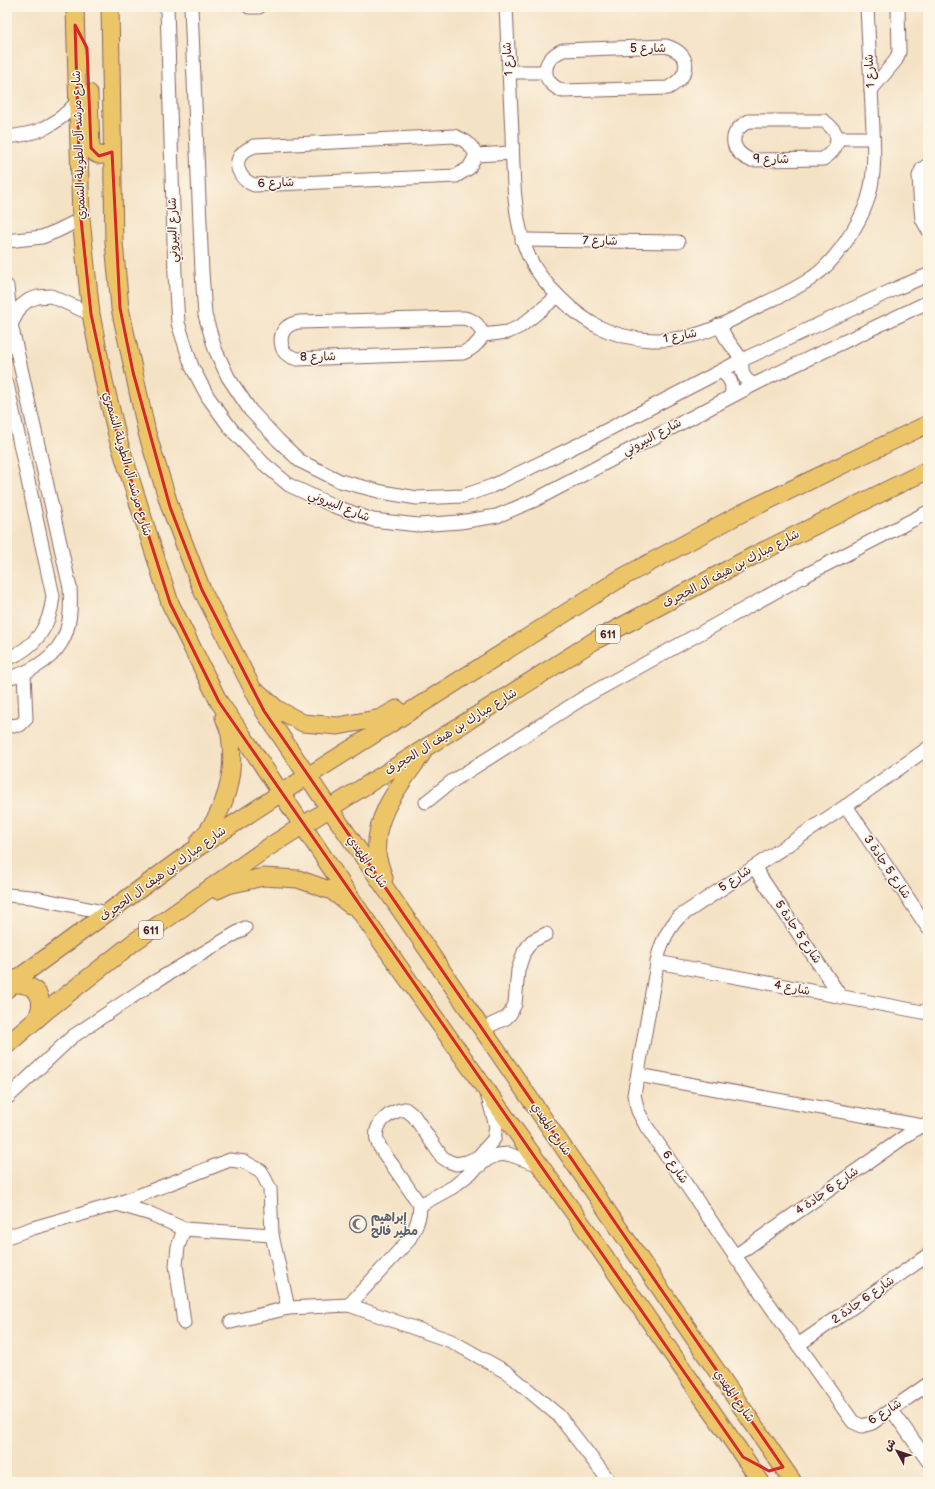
<svg xmlns="http://www.w3.org/2000/svg" width="935" height="1489" font-family="'Balsamiq Sans','Playpen Sans Arabic',sans-serif">
<style>
.lines{fill:none;stroke-linecap:round;stroke-linejoin:round}
.minor-casing{stroke:#866361;stroke-width:15}
.major-casing{stroke:#866361;stroke-width:19}
.minor{stroke:#fff;stroke-width:13}
.major{stroke:#edc569;stroke-width:17}
.marked{fill:none;stroke:#d62828;stroke-width:3;stroke-linejoin:round}
.labels{text-anchor:middle;dominant-baseline:central;stroke-width:3;stroke-linejoin:round;paint-order:stroke}
.shield{fill:#fcf5e5;stroke:#7f5f63;stroke-width:1}
.shield-label{font-size:11px;font-weight:bold;fill:#4a1f2b}
.street-label{font-size:12px;fill:#4a1f2b;stroke:#fcf5e5}
.worship-label{font-size:12px;font-weight:bold;fill:#5b616d;stroke:#fcf5e5;text-anchor:start}
</style>
<rect width="100%" height="100%" fill="#fcf5e5"/>
<filter id="ink" filterUnits="userSpaceOnUse"><feTurbulence type="fractalNoise" baseFrequency=".025" numOctaves="2"/><feDisplacementMap in="SourceGraphic" scale="8" xChannelSelector="R" yChannelSelector="G"/><feConvolveMatrix kernelMatrix="1 2 1 2 8 2 1 2 1" color-interpolation-filters="sRGB"/></filter>
<filter id="wash" filterUnits="userSpaceOnUse"><feTurbulence type="fractalNoise" baseFrequency=".012" numOctaves="4" result="noise"/><feDisplacementMap in="SourceGraphic" scale="16" xChannelSelector="R" yChannelSelector="G"/><feGaussianBlur stdDeviation="0.9" result="paint"/><feColorMatrix in="noise" values="0 0 0 0 0 0 0 0 0 0 0 0 0 0 0 0 0 1.4 0 .05"/><feComposite in="paint" operator="in"/></filter>
<g filter="url(#wash)">
<rect width="100%" height="100%" fill="#f4e2c5"/>
</g>
<g filter="url(#ink)">
<g class="lines">
<g class="minor-casing">
<g id="minor">
<path d="M167,7l8,267 3,49 14,44 16,30 24,33 31,33 26,22 45,21 39,14 45,5 42,-3 37,-6 38,-16 220,-116 173,-82"/>
<path d="M191,7l11,265 3,43 10,34 13,28 22,33 28,30 22,21 40,20 42,11 35,6 46,-2 29,-10 92,-44 158,-82 153,-71 33,-14"/>
<path d="M249,7h10"/>
<path d="M506,7c2,42 4,85 6,127 1,38 1,90 18,125 12,24 46,58 71,69 28,13 61,15 90,8 23,-5 47,-20 68,-30 18,-9 38,-17 54,-29 22,-15 47,-53 55,-78 9,-29 5,-62 4,-91 -2,-34 -3,-67 -5,-101"/>
<path d="M666,46c26,8 26,29 2,42l-105,3c-23,-9 -23,-31 0,-41z"/>
<path d="M509,72h36"/>
<path d="M871,90l25,-30 3,-8 -1,-45"/>
<path d="M749,121h75c18,13 17,26 -1,38l-73,1c-21,-10 -22,-28 -1,-39z"/>
<path d="M454,136c11,4 17,8 22,19l-7,13 -13,8 -202,9c-14,-5 -24,-23 -9,-34 2,-2 6,-3 9,-5z"/>
<path d="M7,137c31,-3 49,-11 70,-35"/>
<path d="M838,138h35"/>
<path d="M476,155l36,-2"/>
<path d="M928,165l-6,4 -3,7 2,33 1,10 6,11"/>
<path d="M522,240l156,2"/>
<path d="M7,241l35,-4 15,-6 24,-12"/>
<path d="M7,286l4,38 59,264c1,18 1,39 -9,55 -11,18 -34,31 -54,35"/>
<path d="M463,318c11,2 16,6 20,17 -5,9 -10,13 -20,18l-166,6c-3,-1 -6,-2 -9,-4 -8,-5 -9,-19 -3,-26 3,-4 9,-6 14,-7z"/>
<path d="M11,324l10,-18 8,-6 9,-3 13,-1 40,18"/>
<path d="M719,325l7,13 16,22c-1,11 1,21 13,24"/>
<path d="M483,335l25,-3 13,-6 37,-30"/>
<path d="M721,371c9,7 13,13 10,25"/>
<path d="M7,384l46,212c-3,31 -17,51 -46,63"/>
<path d="M7,726l13,-1 6,-6 -2,-46"/>
<path d="M928,748l-82,58 -167,111c-10,11 -16,21 -20,36l-25,142 4,16 8,15 89,130 118,166 9,4 10,-3 56,-39"/>
<path d="M426,802l25,-20 137,-87 216,-119 124,-64"/>
<path d="M846,806l82,122"/>
<path d="M754,867l87,130"/>
<path d="M7,895l24,2 77,16"/>
<path d="M657,962l271,51"/>
<path d="M482,1029l24,-11 4,-4 5,-10 3,-34 6,-18 8,-11 14,-7"/>
<path d="M638,1075l290,52"/>
<path d="M488,1097l8,29 -2,13 -16,18 -11,5 -11,2 -8,-3 -6,-4 -28,-41 -9,-7c-14,2 -32,14 -28,31 2,9 11,18 16,26 9,13 18,26 27,39l33,-18 35,-28 9,-4 11,-1 32,11"/>
<path d="M7,1098l65,-61 79,-53 94,-56"/>
<path d="M117,1204l34,10 33,15 88,6"/>
<path d="M7,1237l26,-9 84,-24 113,-44 15,2 16,9 9,18 2,46 16,73 61,-3 102,36 57,32 51,43 51,66"/>
<path d="M735,1256l185,-130"/>
<path d="M349,1305l59,-64c7,-12 12,-21 12,-36"/>
<path d="M231,1322l57,-14"/>
<path d="M184,1323l-8,-58 2,-18 6,-18"/>
<path d="M798,1345l130,-90"/>
<path d="M891,1409l37,52"/>
</g>
</g>
<g class="major-casing">
<g id="major">
<path d="M75,7l6,212 10,95 13,67 14,58 52,164 49,99 22,31 120,180 106,150 120,168 174,251"/>
<path d="M110,7l4,235 6,66 27,125 23,74 32,83 62,121 65,97 59,84 405,590"/>
<path d="M89,93l2,55c6,10 12,8 21,4"/>
<path d="M259,693l18,16 26,14 35,3 43,-8 16,-9"/>
<path d="M199,841c27,-28 37,-68 31,-106 -1,-6 -4,-12 -6,-18"/>
<path d="M384,878c-2,-7 -6,-16 -7,-24 -4,-39 24,-70 45,-100"/>
<path d="M217,890l11,-5 35,-8 35,2 34,12 18,14"/>
<path d="M13,984c24,-1 34,14 23,36"/>
<path d="M7,989l14,-13 164,-120 96,-63 340,-215 121,-65 186,-89"/>
<path d="M7,1045l39,-34 88,-69 133,-94 327,-207 161,-86 173,-85"/>
</g>
</g>
<use href="#minor" class="minor"/>
<use href="#major" class="major"/>
</g>
</g>
<path class="marked" d="M75,25l12,23 4,100 8,8 13,-4 8,156 13,64 37,135 32,83 62,121 519,756 -14,4 -26,-14 -524,-755 -49,-99 -52,-164 -27,-125 -10,-95z"/>
<defs>
<g id="mosque-ring" transform="scale(0.9)"><circle r="9.5" fill="#fcf5e5" stroke="#6b7280" stroke-width="1.5"/><path d="M3.5-4.9A6 6 0 1 0 3.5 4.9A5 5 0 1 1 3.5-4.9Z" fill="#6b7280"/></g>
</defs>
<g fill-rule="evenodd">
<use href="#mosque-ring" x="358" y="1224"/>
</g>
<g class="labels">
<g class="shield">
<rect x="596" y="625" width="24" height="18" rx="3"/>
<rect x="139" y="921" width="24" height="18" rx="3"/>
</g>
<g class="shield-label">
<text x="608" y="634">611</text>
<text x="151" y="930">611</text>
</g>
<g class="street-label">
<text x="648" y="48">شارع 5</text>
<text transform="translate(508 59) rotate(-93)">شارع 1</text>
<text transform="translate(870 71) rotate(-93)">شارع 1</text>
<text transform="translate(79 145) rotate(-92)">شارع مرشد آل الطويلة الشمري</text>
<text x="771" y="159">شارع 9</text>
<text transform="translate(276 183) rotate(-2)">شارع 6</text>
<text transform="translate(173 230) rotate(-91)">شارع البيروني</text>
<text transform="translate(600 241) rotate(1)">شارع 7</text>
<text transform="translate(680 336) rotate(-10)">شارع 1</text>
<text transform="translate(318 357) rotate(-1)">شارع 8</text>
<text transform="translate(652 437) rotate(-28)">شارع البيروني</text>
<text transform="translate(127 464) rotate(74)">شارع مرشد آل الطويلة الشمري</text>
<text transform="translate(339 506) rotate(22)">شارع البيروني</text>
<text transform="translate(731 569) rotate(-28)">شارع مبارك بن هيف آل الحجرف</text>
<text transform="translate(451 732) rotate(-32)">شارع مبارك بن هيف آل الحجرف</text>
<text transform="translate(367 862) rotate(55)">شارع المهدي</text>
<text transform="translate(887 867) rotate(56)">شارع 5 جادة 3</text>
<text transform="translate(163 874) rotate(-36)">شارع مبارك بن هيف آل الحجرف</text>
<text transform="translate(735 879) rotate(-34)">شارع 5</text>
<text transform="translate(798 932) rotate(56)">شارع 5 جادة 5</text>
<text transform="translate(792 988) rotate(11)">شارع 4</text>
<text transform="translate(551 1129) rotate(56)">شارع المهدي</text>
<text transform="translate(675 1167) rotate(56)">شارع 6</text>
<text transform="translate(827 1191) rotate(-35)">شارع 6 جادة 4</text>
<text transform="translate(863 1300) rotate(-35)">شارع 6 جادة 2</text>
<text transform="translate(734 1396) rotate(55)">شارع المهدي</text>
<text transform="translate(885 1412) rotate(-32)">شارع 6</text>
</g>
<g class="worship-label">
<text x="371" y="1217">إبراهيم<tspan x="371" dy="14">مطير فالح</tspan></text>
</g>
</g>
<rect width="935" height="1489" fill="none" stroke="#fcf5e5" stroke-width="24"/>
<g transform="translate(897 1451) rotate(310)" stroke="#fcf5e5" stroke-width="3" paint-order="stroke">
<path d="M0-3L7 15L0 10L-7 15Z" fill="#4a1f2b"/>
<text y="-6" font-size="11" font-weight="bold" text-anchor="middle" fill="#4a1f2b">ش</text>
</g>
</svg>
